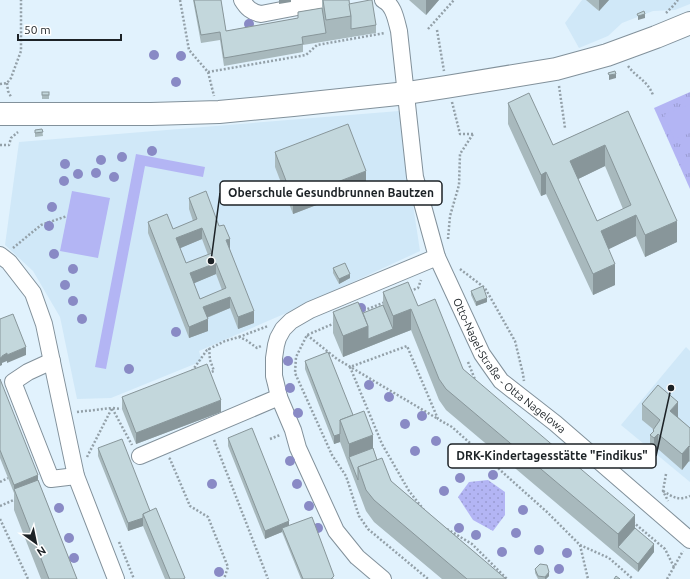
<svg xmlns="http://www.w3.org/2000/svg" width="690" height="579" font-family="Ubuntu,sans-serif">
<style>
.built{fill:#d0e8f8}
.grass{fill:url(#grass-tufts)}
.park{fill:url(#park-dots)}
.pitch{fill:#b3b5f4}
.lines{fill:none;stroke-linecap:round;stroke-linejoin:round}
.street-casing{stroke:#82919b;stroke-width:18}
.secondary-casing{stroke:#82919b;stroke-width:24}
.path{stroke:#93a0a8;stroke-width:2.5;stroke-dasharray:2 2;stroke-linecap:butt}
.street{stroke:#fff;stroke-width:16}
.secondary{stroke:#fff;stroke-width:22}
.tree{fill:#898ac5}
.wall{fill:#a8b9bd;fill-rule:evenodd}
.shaded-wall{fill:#88969a}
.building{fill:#c3d7dc;stroke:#88969a;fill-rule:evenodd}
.labels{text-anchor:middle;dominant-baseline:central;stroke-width:3;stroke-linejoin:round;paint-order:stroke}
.street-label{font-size:11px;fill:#1c2226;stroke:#fff}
.leader{fill:none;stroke:#1c2226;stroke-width:1.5}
.callout-dot{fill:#1c2226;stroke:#fff;stroke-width:1.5}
.callout{fill:#fff;stroke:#1c2226;stroke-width:1.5}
.callout-label{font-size:12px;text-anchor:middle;font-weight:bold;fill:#1c2226}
</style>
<defs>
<pattern id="grass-tufts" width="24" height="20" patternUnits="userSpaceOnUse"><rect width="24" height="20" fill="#b3b5f4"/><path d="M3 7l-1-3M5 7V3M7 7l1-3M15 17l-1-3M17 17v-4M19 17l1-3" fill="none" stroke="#999bd1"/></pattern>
<pattern id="park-dots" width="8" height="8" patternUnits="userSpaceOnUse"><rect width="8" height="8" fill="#b3b5f4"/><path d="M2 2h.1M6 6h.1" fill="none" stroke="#999bd1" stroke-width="1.8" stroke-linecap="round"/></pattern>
</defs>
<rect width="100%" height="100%" fill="#e1f2fd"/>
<g class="built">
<path d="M582,0h108v4l-15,6 -22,1 -31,12 -14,13 -29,12 -14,-25z"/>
<path d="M399,111l21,140 -136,63 -85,37 3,10 -91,37 -34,1 -17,-82 -27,-46 -28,-26 14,-103z"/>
<path d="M686,347l4,4v131l-69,-57z"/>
</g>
<path class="grass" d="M690,92v97l-36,-81z"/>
<path class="park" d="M488,480l17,12v23l-12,16 -20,-11 -15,-23 11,-15z"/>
<g class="pitch">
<path d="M690,104v29l-16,6 -10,-24z"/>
<path d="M136,154l69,13 -2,10 -58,-11 -39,203 -11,-2z"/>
<path d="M72,191l38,7 -12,60 -38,-7z"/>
</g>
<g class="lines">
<g class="street-casing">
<g id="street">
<path d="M242,0c5,8 9,12 19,14l73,-14"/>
<path id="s1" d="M383,0c11,5 13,20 16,31l16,146 22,80 45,97 19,27 54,42 135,117"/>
<path d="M0,255l9,7 24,31 11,31 32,152 40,103"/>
<path d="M52,361l-24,11 -15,10 38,97 25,-3"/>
<path d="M140,456l139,-59"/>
<path d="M383,579l-26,-22 -21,-26 -38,-83 -5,-18 -14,-33 -3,-13 -2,-8v-18l2,-13 2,-7 5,-9 8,-8 19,-11 127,-53"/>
</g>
</g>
<g class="secondary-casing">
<path id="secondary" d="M0,114h151l68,-2 74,-7 114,-12 39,-6 110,-18 51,-14 49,-18 34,-14"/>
</g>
<g class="path">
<path d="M180,0l9,50 19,22 6,24"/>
<path d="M666,13l7,-7 5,-6"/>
<path d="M428,29l26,-29"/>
<path d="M437,30l7,41"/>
<path d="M628,66c9,12 19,14 25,29"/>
<path d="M208,72l98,-17 11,-10 68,-12"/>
<path d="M7,83l1,8 3,6"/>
<path d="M0,84l7,-1 4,-5 10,-27v-51"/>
<path d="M559,86l6,42"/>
<path d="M452,102l8,32h13"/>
<path d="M0,145h9l2,-7 7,-6"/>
<path d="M448,239l2,-23 9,-31 1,-31 13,-20"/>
<path d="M13,248l28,-23 26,-9"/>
<path d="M460,269l25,19 30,53 8,33 1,7"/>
<path d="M410,291l8,-3 3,-8"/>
<path d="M360,312l25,-10"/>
<path d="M335,323l-28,12 -11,22 -1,16 37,82 14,21 13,40 9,13 60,50"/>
<path d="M307,335l30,24 101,60"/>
<path d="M239,337l29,-11"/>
<path d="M468,362l8,20"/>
<path d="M192,371l15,-21 18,-9 14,-4 7,3 11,8 4,-2"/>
<path d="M208,373l6,-2 -4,-11 -1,-12"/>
<path d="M77,412l35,-4 20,37"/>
<path d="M270,439l10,-4"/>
<path d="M214,440l54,139"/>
<path d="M87,457l25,-49 9,1"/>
<path d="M169,458l1,1 20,47 18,11 20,50 -4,12"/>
<path d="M666,474l-3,17 5,10"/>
<path d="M0,482l8,-4"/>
<path d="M663,491c10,6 15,10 27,5"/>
<path d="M0,506l16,-7"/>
<path d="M424,510l-15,-19 -27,-47 -32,-77 57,-21 31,73 14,8 95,85 33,33 29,13 24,21"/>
<path d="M0,519l28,60"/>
<path d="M633,522l32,27 9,18"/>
<path d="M447,529l25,15 35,35"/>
<path d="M119,542l15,37"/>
<path d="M580,545l8,34"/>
<path d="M667,579l16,-28"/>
</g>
<use href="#street" class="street"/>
<use href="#secondary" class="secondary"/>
</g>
<g class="tree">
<circle cx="249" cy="24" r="5"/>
<circle cx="154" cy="55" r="5"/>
<circle cx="181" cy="56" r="5"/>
<circle cx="176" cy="82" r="5"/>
<circle cx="152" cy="151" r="5"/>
<circle cx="122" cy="157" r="5"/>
<circle cx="101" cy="160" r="5"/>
<circle cx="65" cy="164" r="5"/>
<circle cx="96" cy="173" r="5"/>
<circle cx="78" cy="174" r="5"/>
<circle cx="114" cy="177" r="5"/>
<circle cx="64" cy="181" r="5"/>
<circle cx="52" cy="207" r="5"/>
<circle cx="49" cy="226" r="5"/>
<circle cx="54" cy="254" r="5"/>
<circle cx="73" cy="269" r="5"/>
<circle cx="65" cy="285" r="5"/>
<circle cx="73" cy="301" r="5"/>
<circle cx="361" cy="308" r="5"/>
<circle cx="82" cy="319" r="5"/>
<circle cx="176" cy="332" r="5"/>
<circle cx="288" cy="361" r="5"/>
<circle cx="129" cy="369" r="5"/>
<circle cx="369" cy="385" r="5"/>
<circle cx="290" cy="388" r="5"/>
<circle cx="389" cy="397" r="5"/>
<circle cx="298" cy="413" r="5"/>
<circle cx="422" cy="416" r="5"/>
<circle cx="405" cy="424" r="5"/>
<circle cx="436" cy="441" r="5"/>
<circle cx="415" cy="451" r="5"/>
<circle cx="290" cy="461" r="5"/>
<circle cx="493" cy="475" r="5"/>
<circle cx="460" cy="478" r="5"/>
<circle cx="212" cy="484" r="5"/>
<circle cx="297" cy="484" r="5"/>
<circle cx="444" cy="491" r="5"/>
<circle cx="309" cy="506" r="5"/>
<circle cx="59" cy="508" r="5"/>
<circle cx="523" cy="510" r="5"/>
<circle cx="318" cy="528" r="5"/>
<circle cx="459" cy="528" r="5"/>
<circle cx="516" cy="533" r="5"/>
<circle cx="476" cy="535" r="5"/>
<circle cx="69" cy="538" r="5"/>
<circle cx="539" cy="550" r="5"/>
<circle cx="502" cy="552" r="5"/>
<circle cx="567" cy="553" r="5"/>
<circle cx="74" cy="558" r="5"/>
<circle cx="559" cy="569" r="5"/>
<circle cx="219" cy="572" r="5"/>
</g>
<g class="wall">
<path d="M193,0h28l5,31 72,-13v-6l24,-4v-8h27v4l27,21v8l-73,12v7l-79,14 -4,-26 -19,3z"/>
<path d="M409,0h30l-13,15z"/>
<path d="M586,0h23l-10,11z"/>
<rect x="42" y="92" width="7" height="7"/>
<path d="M508,103l45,42 75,-34 49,131 -32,15 -9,-21 -28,13 7,36 -22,10 -47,-101 -5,2 -33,-72zM605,166l18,43 -26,12 -19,-42z"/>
<path d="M42,129l1,7 -8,1v-7z"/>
<path d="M275,152l91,34 -73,28 -18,-47z"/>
<path d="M189,198l30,28 11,24 24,73 -16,6 -8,-21 -23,10 1,13 -19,7 -41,-105v-11l25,7 20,-8 -4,-12zM202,239l6,16 -22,8 -6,-15zM216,274l6,16 -22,9 -6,-16z"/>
<path d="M333,268l17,10 -11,6 -6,-11z"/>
<path d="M471,291l16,11 -11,4 -5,-11z"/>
<path d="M383,292l35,14 45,63 172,159 19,24 -16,20 -192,-162 -7,-10 -28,-70 -68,27 -10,-24v-21l30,1 20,-8z"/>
<path d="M305,361l48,54 20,33 4,12 14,21 115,98h-64l-68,-57 -8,-11 -26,-69 -6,2 -29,-75z"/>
<path d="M0,379l38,101 39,99h-36l-27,-69v-17l-14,-35z"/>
<path d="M122,397l99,15 -85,32 -14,-35z"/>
<path d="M642,404l36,13 12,11v34l-1,-1 -7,9 -24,-21 -4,4 -4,-3v-15l3,-3v-3l-11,-9z"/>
<path d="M228,438l61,88 45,53h-33l-19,-47 -17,7 -37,-93z"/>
<path d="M98,448l52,63 35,68h-20l-22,-53 -15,5 -30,-75z"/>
<path d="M535,569l14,7 -3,3h-8l-3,-6z"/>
</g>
<g class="shaded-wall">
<path d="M279,0h12v2l-12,2z"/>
<path d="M426,0h13l-13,15z"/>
<path d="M599,0h10l-10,11z"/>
<path d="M645,14v4l-7,2v-4z"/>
<path d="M616,74v4l-7,2v-5z"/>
<path d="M605,145v21l-35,17v-22z"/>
<path d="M366,171v15l-73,28v-15z"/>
<path d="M546,172v22l-5,2v-21z"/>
<path d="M636,215v21l-35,17v-22z"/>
<path d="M677,221v21l-32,15v-22z"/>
<path d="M202,228v11l-26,11v-12z"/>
<path d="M230,239v12l-4,-11z"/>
<path d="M216,263v11l-26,11v-12z"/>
<path d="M615,264v21l-22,10v-21z"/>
<path d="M350,274v4l-11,6v-5z"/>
<path d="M230,297v11l-27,11v-12z"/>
<path d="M487,298v4l-11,4v-4z"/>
<path d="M411,309v21l-18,7v-21z"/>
<path d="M254,311v12l-16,6v-12z"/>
<path d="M208,319v12l-19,7v-11z"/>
<path d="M368,326l25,3v8l-50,20v-21z"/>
<path d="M26,347v8l-19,8v-8z"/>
<path d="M7,353v8l-5,2v2l-2,1v-8l2,-2z"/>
<path d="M221,400v12l-85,32v-11z"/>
<path d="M678,402v15l-8,9v-15z"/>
<path d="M340,434v8l-6,2v-8z"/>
<path d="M658,434v15l-4,4v-15z"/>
<path d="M373,435v21l-24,1v-13z"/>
<path d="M689,446v15l-7,9v-16z"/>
<path d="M38,475v8l-24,6v4v-8z"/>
<path d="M635,515v21l-17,11v-13z"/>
<path d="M143,518v8l-15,5v-8z"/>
<path d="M289,521v8l-7,-1v4l-17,7v-8z"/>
<path d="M654,544v8l-16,20v-8z"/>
<path d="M549,572v4l-3,3h-1v-2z"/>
</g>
<g class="building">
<path d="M194,0h27l5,31 72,-13v-6l24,-4 4,25 -24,4 1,7 -79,14 -4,-26 -19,3z"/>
<path d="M323,0h26l2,16 -25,4z"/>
<path d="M370,0h2l4,25 -25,4v-13l-2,-12z"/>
<path d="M644,11l1,3 -7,2 -1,-2z"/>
<path d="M615,71l1,3 -7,1 -1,-2z"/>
<rect x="42" y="92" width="7" height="3"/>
<path d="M529,93l24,52 75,-34 49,110 -32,14 -9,-20 -35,16 14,33 -22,10 -47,-102 -5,3 -33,-72zM605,145l26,60 -34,16 -27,-60z"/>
<path d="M348,124l18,47 -73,28 -18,-47z"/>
<path d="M42,129l1,3 -8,1v-3z"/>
<path d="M206,191l13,35 5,-1 6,14 -4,1 28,71 -16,6 -8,-20 -27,10 5,12 -19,8 -41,-105 19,-8 6,15 24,-10 -8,-21zM202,228l10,25 -26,10 -10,-25zM216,263l10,25 -26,11 -10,-26z"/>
<path d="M345,263l5,11 -11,5 -6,-11z"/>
<path d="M408,282l10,24 17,-7 28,70 172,146 -17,19 -172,-145 -7,-10 -28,-70 -18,7 -10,-24z"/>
<path d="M483,286l4,12 -11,4 -5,-11z"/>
<path d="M358,302l10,24 -25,10 -10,-24z"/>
<path d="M383,305l10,24 -25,10v-13l-5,-13z"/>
<path d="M13,314l13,33 -19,8v-2l-5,3v1l-2,1v-39z"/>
<path d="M328,352l25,63 -13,5v14l-6,2 -29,-75z"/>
<path d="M207,364l14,36 -85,33 -14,-36z"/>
<path d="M0,379l38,96 -24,10 -14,-35z"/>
<path d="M658,385l20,17 -8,9 20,17v19l-1,-1 -7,8 -24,-20 -4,4 -4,-3 4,-4 -1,-1 7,-10 -18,-16z"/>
<path d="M364,411l9,24 -24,9 -9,-24z"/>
<path d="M252,428l37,93 -24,10 -37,-93z"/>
<path d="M122,439l28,72 -7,3v4l-15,5 -30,-75z"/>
<path d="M373,448l4,12 -19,7v13l-9,-23z"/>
<path d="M382,458l9,23 115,98h-39l-93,-79 -8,-10 -8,-23z"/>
<path d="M38,480l39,99h-28l-35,-90z"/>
<path d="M156,508l29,70 -2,1h-13l-27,-65z"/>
<path d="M312,517l22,59 -3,3h-28l-21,-51z"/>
<path d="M635,528l19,16 -16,20 -20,-17z"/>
<path d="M540,564l7,1 2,7 -4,5 -7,-1 -3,-7z"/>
<path d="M616,576l4,3h-6z"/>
</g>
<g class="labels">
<g class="street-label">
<text stroke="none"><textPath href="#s1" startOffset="399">Otto-Nagel-Straße - Otta Nagelowa</textPath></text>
</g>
</g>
<path class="leader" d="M211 261L220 193M671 388L656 456"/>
<g class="callout-dot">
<circle cx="211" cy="261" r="4"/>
<circle cx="671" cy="388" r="4"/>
</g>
<g class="callout">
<rect x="220" y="181" width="222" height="24" rx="4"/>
<rect x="448" y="444" width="208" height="24" rx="4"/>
</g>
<g class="callout-label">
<text x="331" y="197">Oberschule Gesundbrunnen Bautzen</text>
<text x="552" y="460">DRK-Kindertagesstätte "Findikus"</text>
</g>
<g transform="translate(36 543) rotate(147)" stroke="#ffffff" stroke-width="3" paint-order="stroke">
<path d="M0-3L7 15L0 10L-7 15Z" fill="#1c2226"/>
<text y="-6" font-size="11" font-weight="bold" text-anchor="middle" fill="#1c2226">N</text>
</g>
<path d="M18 34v6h103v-6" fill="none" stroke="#1c2226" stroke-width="2"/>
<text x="24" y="34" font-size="12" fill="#1c2226" stroke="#ffffff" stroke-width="3" paint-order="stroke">50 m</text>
</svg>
